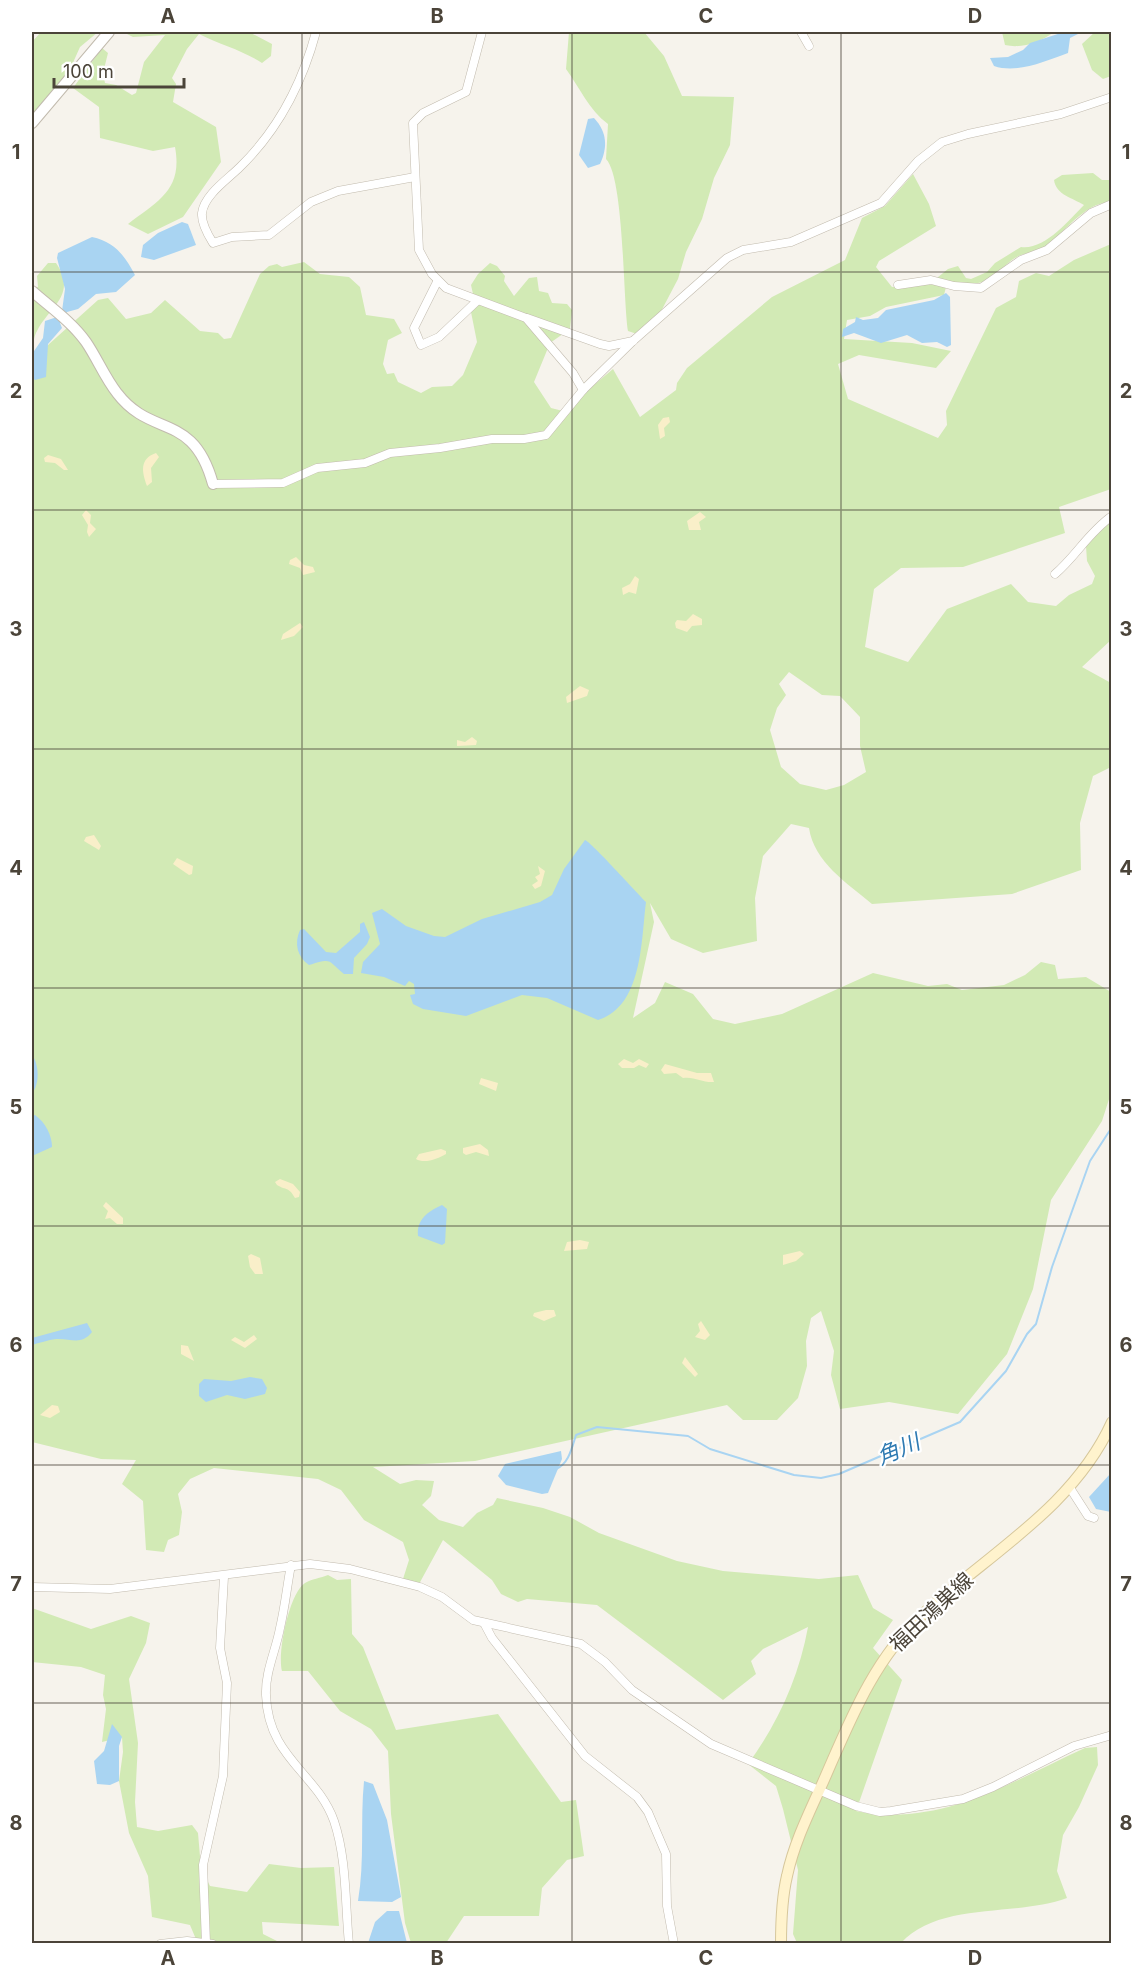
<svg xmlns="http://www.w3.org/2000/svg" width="1143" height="1975" font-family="Inter,'Noto Sans JP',sans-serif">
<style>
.green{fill:#d2eab5;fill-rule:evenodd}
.sand{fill:#f9efc9}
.water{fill:#a9d4f2}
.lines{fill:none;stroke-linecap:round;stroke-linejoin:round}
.stream{stroke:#a9d4f2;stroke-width:2}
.minor-casing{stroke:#c2bbae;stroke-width:9}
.tertiary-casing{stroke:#c2bbae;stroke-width:12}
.secondary-casing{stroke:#d6c79b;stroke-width:12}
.minor{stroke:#fff;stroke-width:8}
.tertiary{stroke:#fff;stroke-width:10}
.secondary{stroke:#fff3cd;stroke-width:10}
.grid{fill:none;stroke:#4b4439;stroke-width:1.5;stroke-opacity:0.55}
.labels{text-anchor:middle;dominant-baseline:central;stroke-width:4.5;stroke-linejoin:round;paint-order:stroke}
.street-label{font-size:21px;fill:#4b4439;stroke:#fff}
.water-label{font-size:22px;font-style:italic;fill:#2e7ab2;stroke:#fff}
.neatline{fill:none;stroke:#4b4439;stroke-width:2}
.grid-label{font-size:20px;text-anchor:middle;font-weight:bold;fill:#4b4439}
</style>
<rect width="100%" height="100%" fill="#f6f3ec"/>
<g class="green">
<path d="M41,32h57l-18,15 -13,29 -35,41v-75z"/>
<path d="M123,32h126l23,12 -1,12 -9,7c-20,-13 -41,-18 -63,-29l-12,15 -15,29 4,6 -3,18 43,25 5,35 -38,55 -35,17 -20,-10c30,-23 55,-34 47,-77l-22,4 -53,-13 -1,-31 -26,-19 29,-40 6,5 -5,20 2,10 11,2 16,10 4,-2 8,-31 21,-27 -32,2z"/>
<path d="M569,32h75l20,24 18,40 52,1 -4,48 -16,33 -12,41 -16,33 -8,27 -20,38 -21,17 -9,-3c-5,-32 -4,-154 -22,-172l2,-35c-19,-14 -28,-36 -42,-55z"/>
<path d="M1002,32h52c-13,10 -32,17 -49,13z"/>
<path d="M1095,32h16v44l-8,3 -11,-9 -10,-26z"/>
<path d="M1093,173l9,7h9v23c-23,-3 -47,29 -64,43 -9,7 -17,6 -26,9 -16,6 -24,25 -43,28 -11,2 -20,-1 -32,4l-2,8 -58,12 -16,9 -23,4 -3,19 68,4 39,8 -15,17 -77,-13 -21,9 10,35 90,39 9,-13 -1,-14 50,-103 20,-11 3,-16 17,-8 13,3 25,-16 37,-16v245l-52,18 6,26 -102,34 -62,1 -27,21 -9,58 43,15 39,-53 64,-25 17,18 28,4 13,-11 23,-11 3,-8 -8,-15 -1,-15 12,-17 13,-10v121l-29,27 29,16v84l-18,9 -13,47 1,47 -69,24 -140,10c-25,-21 -58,-42 -63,-76l-18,-4 -28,32 -8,42 2,43 -54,12 -32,-14 -21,-36 4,19 -21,96 22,-15 10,-21 28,12 20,25 22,5 47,-10 91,-41 55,13 19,-2 15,6 42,-5 21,-10 16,-13 14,3 3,14 28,-2 25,15v101l-9,28 -51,79 -18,89 -26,65 -49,60 -69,-12 -49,7 -9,-34 3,-24 -13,-40 -10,7 -5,23 1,25 -9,32 -21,22h-34l-16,-15 -252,56 -102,6 27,17 16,-4 18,1 -3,15 -9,9 17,15 24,7 14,-14 16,-8 4,-7 46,10 27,9 29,16 78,28 46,10 96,8 39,-4 15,33 20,12 -20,28 29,32 -46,131c85,17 154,-29 229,-63l12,-1 1,18 -19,42 -16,28 -6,36 10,27c-51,19 -128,3 -166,45h-104l-4,-9 5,-64 -15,-61 -7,-23 -28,-22c30,-41 51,-87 60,-137l-45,22 -12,12 5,13 -33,26 -126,-95 -70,-6 -9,3 -17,-8 -9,-14 -49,-40 -24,44 -16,-5 6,-19 -6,-18 -39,-22 -23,-30 -23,-11 -104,-11 -24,11 -12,15 4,18 -3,23 -11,5 -4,12 -18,-2 -3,-49 -21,-17 14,-24 -35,-1 -69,-17v-1154l6,-1 -1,-11 11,-13h8c22,32 -7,44 -19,68 -3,5 -4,13 -5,19l6,4 60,-54 10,-2 18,21 25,-6 14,-13 35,31 18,2 6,6 7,-1 29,-64 9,-8 8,-2 5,3 22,-5 16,12 29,3 11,10 6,28 28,4 8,14 -14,7 -5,24 4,10 7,-1 4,9 23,11 11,-6 20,-1 11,-11 14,-33 -6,-30 8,-13 -6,-5 -2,-9 7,-11 12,-11 7,3 8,10 -1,5 10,15 15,-18 8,-1 2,14 9,2 4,10 15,1 5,6 -2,19 -20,14 -16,39 17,26 12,3 50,-42 27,48 36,-27 1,-7 10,-15 85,-71 73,-37 17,-42 23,-12 28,-32 16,30 7,22 -57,35 -3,6 16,20 40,-5 16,-13 10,-3 8,12 5,1 16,-7 8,-9 26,-16c24,3 47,-26 63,-42 -11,-7 -28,-10 -30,-25l8,-5zM789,672l33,23 18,1 20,21v29l6,26 -22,13 -18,5 -26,-6 -19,-17 -11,-37 7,-22 9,-13 -7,-11z"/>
<path d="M328,1575l9,5 14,-1 1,55 11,13 33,83 102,-16 63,88 15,-2 8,56 -17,4 -25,28 -3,28h-75l-18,27h-35l-6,-20 -14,-109 -3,-63 -17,-22 -31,-18 -32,-40h-26c-5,-17 7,-78 23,-88 6,-4 16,-5 23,-8z"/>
<path d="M32,1608l59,21 40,-13 19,7 -4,20 -17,36 9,64 -3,59 2,25 21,4 34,-6 6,8 3,35 9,18 37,6 22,-28 32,4 33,-1 5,59 -77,-4 1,12 18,9 -83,1 -8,-19 -38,-8 -4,-41 -19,-43 -10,-52 4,-29 -1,-15 -20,5 4,-33 -3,-14 2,-20 -24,-8 -49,-5z"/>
</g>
<g class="sand">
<path d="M669,417l1,5 -6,6 1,8 -5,3 -2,-14 5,-7z"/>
<path d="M156,453l3,4 -8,11 1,14 -5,4c-5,-14 -8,-27 9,-33z"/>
<path d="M48,455l13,4 7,11h-4l-9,-7 -10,-1 -1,-4z"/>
<path d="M86,510l5,5 -1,8 6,6 -7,8 -2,-5 1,-7 -6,-10z"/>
<path d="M700,512l6,5 -7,5 2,8h-12l-2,-9z"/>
<path d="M296,557l8,8 9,2 2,5 -12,3 -3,-7 -11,-4 1,-4z"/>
<path d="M635,576l4,3 -3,15 -7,-2 -6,3 -1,-7 8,-4z"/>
<path d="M693,614l9,5v6l-10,1 -5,6 -11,-4 -1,-5 2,-3 9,1z"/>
<path d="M300,623l3,4 -9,9 -13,4 2,-6z"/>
<path d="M580,686l9,4 -2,6 -20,7 -1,-6z"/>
<path d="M472,737l5,4 -1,4 -19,1v-6l8,2z"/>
<path d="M94,835l7,11 -2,4 -15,-9 2,-4z"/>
<path d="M177,858l16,8 -1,8 -3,1 -16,-11z"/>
<path d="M538,866l7,5 -4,15 -6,3 -3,-4 6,-4 -3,-4 5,-3z"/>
<path d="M624,1059l9,4 6,-4 10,5 -3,4 -7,-3 -5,3h-12l-4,-4z"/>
<path d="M665,1064l32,9h14l3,9c-11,1 -20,-6 -31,-4l-7,-5 -12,1 -3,-4z"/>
<path d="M481,1078l17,5 -2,8 -17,-7z"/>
<path d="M480,1144l8,6 1,6 -13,-4 -10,3 -3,-2v-5z"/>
<path d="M441,1149l5,2v3c-8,5 -22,10 -30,5l3,-5z"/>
<path d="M280,1179l13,5 7,8 -1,5 -4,1c-7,-12 -8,-7 -18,-13l-2,-3z"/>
<path d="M106,1202l17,16v6h-6l-7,-6 -5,1 3,-8 -5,-5z"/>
<path d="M580,1240l9,2 -2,7 -23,2 3,-9z"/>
<path d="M800,1251l4,3 -8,7 -13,4v-10z"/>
<path d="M251,1254l9,4 3,16h-8l-5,-7 -2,-11z"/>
<path d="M546,1310h8l2,6 -12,5 -11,-5 1,-3z"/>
<path d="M701,1321l9,14 -5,5 -10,-3 5,-6 -2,-7z"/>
<path d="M254,1335l3,4 -12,9 -14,-8 4,-3 9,5z"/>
<path d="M181,1345l7,1 6,15 -13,-7z"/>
<path d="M685,1357l13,17 -3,3 -13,-14z"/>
<path d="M52,1405l6,1 2,6 -10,6 -10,-3z"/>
</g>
<g class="water">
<path d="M1064,32h18l-12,6 -2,15c-22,8 -51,21 -74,13l-4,-8 18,-1 15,-7 7,-7z"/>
<path d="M594,118c13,14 14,29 6,46l-12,4 -9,-13 9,-36z"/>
<path d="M182,222l6,2 8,21 -42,15 -13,-3 2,-12 15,-12z"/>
<path d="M92,237c23,5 33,19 43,38l-19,17 -20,2 -18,15 -11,3 -7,11 2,5 -14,16 -2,33 -11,3 -3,-3v-23l11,-16 2,-17 12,-4 5,-6 3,-22 -8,-31 1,-5z"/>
<path d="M946,293l4,4 1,48 -4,2 -10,-5 -15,1 -15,-8 -26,8 -27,-10 -12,4 1,-8 12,-7 1,-5 7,3 15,-2 8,-8 48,-10z"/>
<path d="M585,840c6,2 52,53 61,62 -5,38 -3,104 -48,118l-51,-22 -25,-3 -56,21 -43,-7 -10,-5 -3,-9 5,-1 -1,-10 -5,-3 -4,5 -21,-9 -23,-4 2,-11 17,-18 -8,-31 10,-4 24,17 28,10 11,1 37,-18 58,-17 12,-7 12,-26z"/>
<path d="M364,922l6,15 -3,7 -13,14 -1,16h-9c-16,-13 -11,-17 -35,-9 -12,-8 -15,-22 -9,-35l4,-1 22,23 10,1 24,-21v-8z"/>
<path d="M32,1055c7,9 8,29 0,38z"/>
<path d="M35,1115c10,7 17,20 17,32l-20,9v-40z"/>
<path d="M442,1205l5,4 -2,34 -3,2 -24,-9c-2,-16 10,-25 24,-31z"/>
<path d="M87,1323l5,9c-11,14 -21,6 -36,7 -8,1 -17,4 -24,6v-7z"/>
<path d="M250,1377l12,2 5,9 -2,6 -20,5 -18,-4 -21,7 -7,-6v-12l5,-5 27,2z"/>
<path d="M561,1451l1,8 -14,34 -6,1 -36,-9 -8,-9 7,-12z"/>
<path d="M1111,1473v39l-15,-3 -7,-12z"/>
<path d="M112,1724l10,13 -3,9v35l-9,4 -13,-1 -3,-23 10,-10z"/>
<path d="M364,1781l9,3 14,36 14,77 -9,5 -34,-1c7,-41 2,-79 6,-120z"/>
<path d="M387,1911h12l8,32h-39l7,-21z"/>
</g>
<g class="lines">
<path class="stream" d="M556,1469c13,-5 16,-22 20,-34l21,-8 91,9 22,13 84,26 27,3 18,-4 121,-52 46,-51 21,-37 9,-10 16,-57 38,-106 22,-34"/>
<g class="minor-casing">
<g id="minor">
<path d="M316,32c-14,52 -37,97 -76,135 -12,12 -36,28 -38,46 -1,10 6,22 11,30l19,-6 37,-2 42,-33 27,-11 77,-14"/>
<path d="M482,32l-16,60 -43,21 -10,10 6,127 13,24 14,14 80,30 47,55 10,17"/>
<path d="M801,32l8,14"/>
<path d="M437,282l-23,46 7,17 18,-8 38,-36"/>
<path d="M898,285l33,-5 23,6 27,2 40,-28 26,-10 44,-37 21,-9"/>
<path d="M527,318l73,26 9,2 24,-5"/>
<path d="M213,484l70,-1 34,-15 48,-5 25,-10 50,-5 52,-9h32l22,-4 37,-45 51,-50 93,-82 16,-8 48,-8 90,-39 37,-42 24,-19 26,-8 93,-20 51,-17"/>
<path d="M1055,574c21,-18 34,-42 57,-58"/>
<path d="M1070,1488l18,28 6,2"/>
<path d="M291,1565c-4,21 -6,42 -11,63 -4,22 -15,44 -14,67 2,63 51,78 68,126 13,38 11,83 15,123"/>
<path d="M32,1587l78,2 200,-25 40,5 70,18 22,10 31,23 108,24 24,18 27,28 79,54 145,62 24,6 11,-1 72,-12 30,-12 81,-41 38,-11"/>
<path d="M484,1623l8,15 93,118 52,41 11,15 18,42 1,52 7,38"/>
<path d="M206,1943l-3,-78 20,-89 4,-93 -7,-35 4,-71"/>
<path d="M160,1944l27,-3 26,3"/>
</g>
</g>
<g class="tertiary-casing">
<g id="tertiary">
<path d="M32,123l77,-91"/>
<path d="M32,291c18,16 40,31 54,51 11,16 19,36 31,51 35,46 76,18 96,91"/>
</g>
</g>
<g class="secondary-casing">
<path id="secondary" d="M781,1944c0,-23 1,-47 6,-68 7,-33 22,-63 36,-94 26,-59 50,-122 99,-167 66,-61 151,-107 190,-193"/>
</g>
<use href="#minor" class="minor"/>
<use href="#tertiary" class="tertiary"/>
<use href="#secondary" class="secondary"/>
</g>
<path class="grid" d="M302,32v1912M572,32v1912M841,32v1912M32,272h1080M32,510h1080M32,749h1080M32,988h1080M32,1226h1080M32,1465h1080M32,1703h1080"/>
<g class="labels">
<g class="street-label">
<text transform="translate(931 1612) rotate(-43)">福田鴻巣線</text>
</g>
<g class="water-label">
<text transform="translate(898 1449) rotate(-23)">角川</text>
</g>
</g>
<rect width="1143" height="1975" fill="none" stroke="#ffffff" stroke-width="66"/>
<path d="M54 78v9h130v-9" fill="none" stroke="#4b4439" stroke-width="3"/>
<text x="63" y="78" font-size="18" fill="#4b4439" stroke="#ffffff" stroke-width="4.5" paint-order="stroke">100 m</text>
<rect x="33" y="33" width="1077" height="1909" class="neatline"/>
<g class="grid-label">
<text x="168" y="23">A</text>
<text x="437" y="23">B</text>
<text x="706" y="23">C</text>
<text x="975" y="23">D</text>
<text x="16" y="159">1</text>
<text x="1126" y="159">1</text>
<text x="16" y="398">2</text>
<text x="1126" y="398">2</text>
<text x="16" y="636">3</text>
<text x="1126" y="636">3</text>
<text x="16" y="875">4</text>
<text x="1126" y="875">4</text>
<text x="16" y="1114">5</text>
<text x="1126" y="1114">5</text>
<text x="16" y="1352">6</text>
<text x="1126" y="1352">6</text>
<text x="16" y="1591">7</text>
<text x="1126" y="1591">7</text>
<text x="16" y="1830">8</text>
<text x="1126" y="1830">8</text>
<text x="168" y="1965">A</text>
<text x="437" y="1965">B</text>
<text x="706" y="1965">C</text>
<text x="975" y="1965">D</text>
</g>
</svg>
